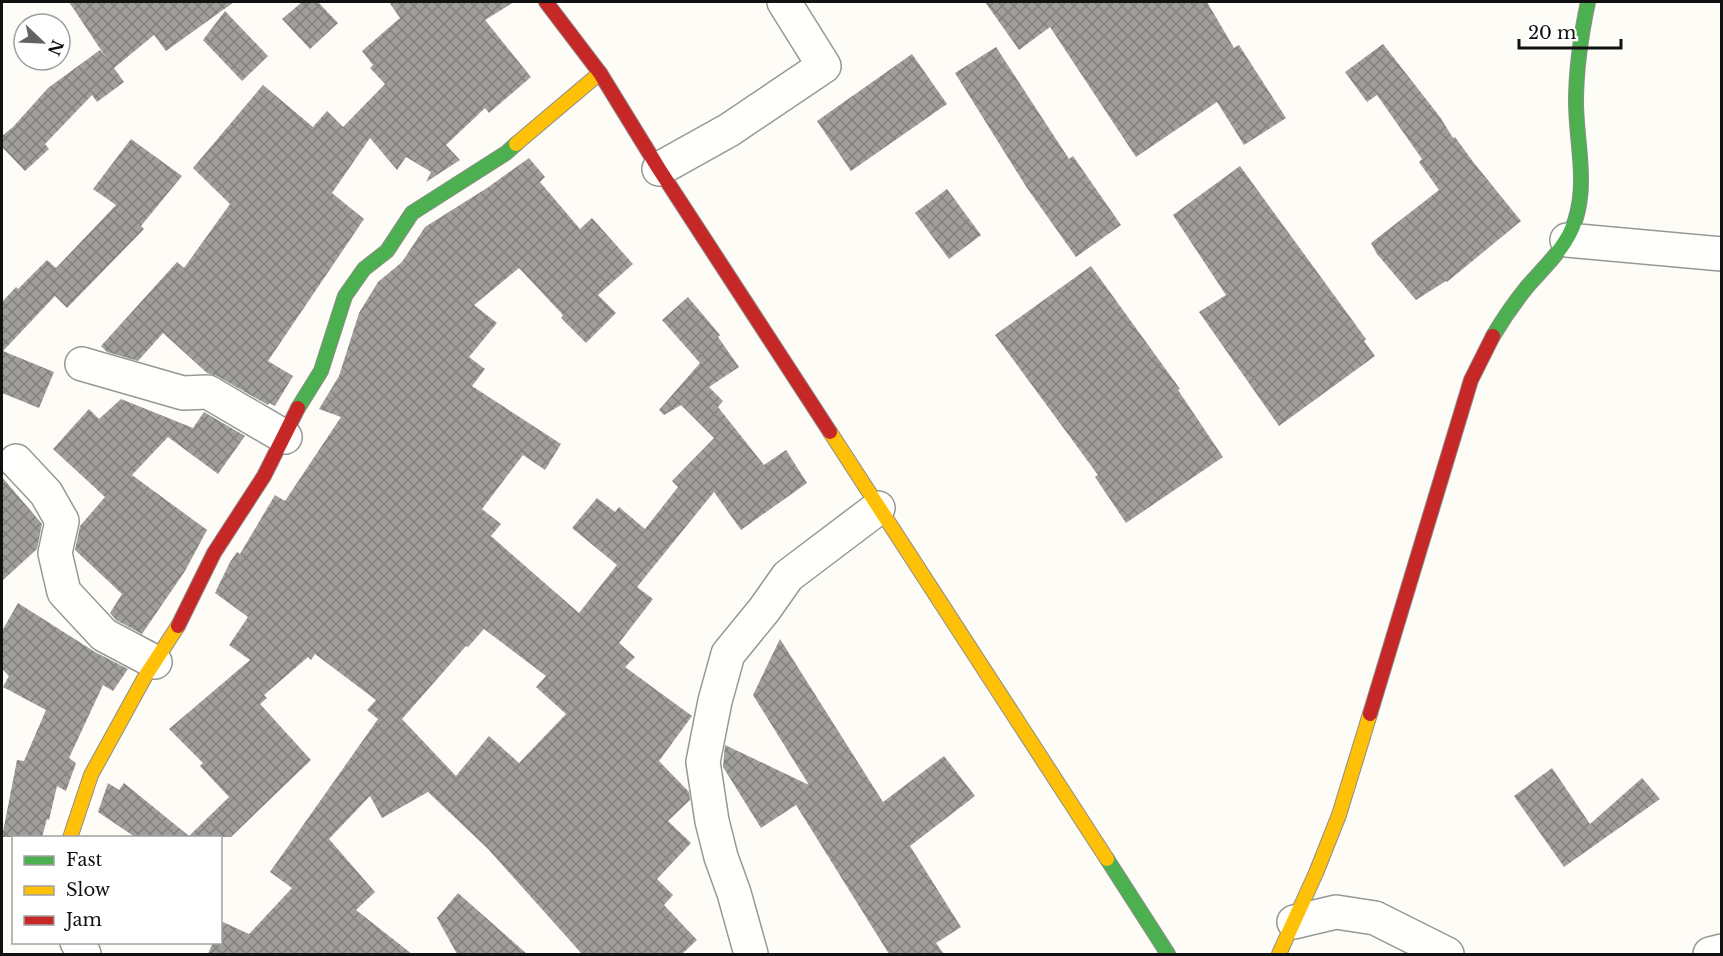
<svg xmlns="http://www.w3.org/2000/svg" width="1723" height="956" font-family="'Libre Baskerville',serif">
<style>
.building{fill:url(#building-cross-hatch);fill-rule:evenodd}
.lines{fill:none;stroke-linecap:round;stroke-linejoin:round}
.street-casing{stroke:#979795;stroke-width:36}
.fast-casing{stroke:#8e8d8b;stroke-width:16}
.slow-casing{stroke:#8e8d8b;stroke-width:16}
.jam-casing{stroke:#8e8d8b;stroke-width:16}
.street{stroke:#fffffe;stroke-width:33}
.fast{stroke:#4caf50;stroke-width:14}
.slow{stroke:#ffc107;stroke-width:14}
.jam{stroke:#c62828;stroke-width:14}
</style>
<defs>
<pattern id="building-cross-hatch" width="8" height="8" patternUnits="userSpaceOnUse" patternTransform="scale(1.5)"><rect width="8" height="8" fill="#a19f9c"/><path d="M0 0l8 8M0 8l8-8" fill="none" stroke="#82807e"/></pattern>
</defs>
<rect width="100%" height="100%" fill="#fdfcf7"/>
<g class="building">
<path d="M69,2h165l-68,49 -12,-16 -40,33 10,14 -27,20 -5,-7 -47,49 4,5 -24,22 -23,-24v-11l11,-9 35,-39 52,-38 7,9z"/>
<path d="M302,2h16l20,21 -28,26 -28,-30z"/>
<path d="M389,2h125l-29,18 46,57 -42,36 -4,-5 -39,37 14,15 -34,22 5,-10 -25,-15 -9,13 -27,-32 -38,55 32,26 -96,142 25,15 -18,30 -6,-3 -1,2 -51,-29 -10,-3 -44,-40 -25,28 -31,-9 -6,-6 76,-84 7,6 46,-64 -37,-36 70,-83 50,42 14,-16 16,16 42,-43 -15,-16 3,-3 -11,-14 38,-33z"/>
<path d="M985,2h222l27,46 5,-3 47,73 -42,27 -27,-43 -81,55 -86,-130 -31,23z"/>
<path d="M225,11l43,45 -26,25 -39,-41z"/>
<path d="M1383,44l57,73 13,21 2,-1 19,26 47,58 -74,61 -1,-1 -30,19 -39,-46 -6,-11 68,-53 -20,-28 3,-3 -45,-64 -10,7 -22,-30z"/>
<path d="M996,47l73,112 4,-3 48,69 -45,32 -49,-69 -72,-115z"/>
<path d="M912,54l35,50 -96,67 -34,-50z"/>
<path d="M131,139l51,37 -41,50 3,3 -77,79 -12,-12 -52,55 51,21 -15,36 -37,-15v-91l14,-15 2,2 29,-29 9,8 60,-63 -23,-16z"/>
<path d="M529,158l16,19 -5,5 40,47 12,-11 41,46 -35,31 18,18 -30,30 -25,-25 2,-3 -44,-47 -45,37 23,18 -28,34 16,12 -13,17 89,58 -16,26 -22,-15 -41,54 19,15 -10,12 88,77 38,-48 -45,-37 25,-30 18,14 4,-5 26,22 33,-42 -6,-6 42,-43 -33,-33 -17,10 -5,-5 41,-47 -38,-43 26,-23 32,38 -2,2 21,30 -30,20 14,14 -5,6 46,58 22,-15 21,33 -66,47 -27,-38 -77,95 16,12 -34,44 16,14 -10,10 67,49 -33,45 30,31 1,8 -22,21 23,22 -34,36 16,16 -9,10 33,35 -15,14h-100l-94,-105 -60,-57 -46,26 -12,-22 -41,43 46,53 -19,18 56,44h-204l5,-12h7v-15l3,-5 26,12 43,-46 -22,-16 108,-153 -11,-9 9,-10 -61,-46 -4,6 -3,-3 -44,38 3,3 -7,6 51,56 -80,77h-96l-37,-25 10,-29 11,7 5,-7 65,53 40,-39 -29,-31 3,-3 -34,-34 81,-69 -21,-15 19,-28 -33,-24 15,-31 7,-10 3,2 35,-59 10,6 56,-84 -22,-8 20,-33 20,-63 19,-31 24,-20 23,-35 62,-39zM484,629l62,47 -10,11 30,27 -47,49 -30,-27 -33,40 -54,-57 64,-73 2,1z"/>
<path d="M1240,166l126,173 -2,2 11,15 -96,70 -80,-114 27,-17 -53,-80z"/>
<path d="M947,189l34,46 -32,24 -34,-46z"/>
<path d="M1091,266l89,123 -2,1 45,67 -97,66 -31,-46 3,-2 -103,-140z"/>
<path d="M121,399l72,29 11,-16 41,24 -27,38 -50,-37 -36,38 75,55 -22,41 -43,63 -26,-14 -6,-7 12,-19 -47,-44 5,-24 25,-29 -52,-48 36,-40 10,10z"/>
<path d="M2,477l40,47 -5,25 -35,32z"/>
<path d="M18,603l77,49 33,17 -15,22 -10,-6 -34,73 7,5 -10,28 -9,-5 -8,34 -2,-1 -5,18h-40l15,-77 7,1 22,-51 -43,-23 6,-11 -7,-7v-38z"/>
<path d="M780,639l103,163 61,-46 31,40 -65,50 51,81 -25,16 8,11h-55l-93,-149 -35,23 -38,-61 2,-22 84,40 -56,-90z"/>
<path d="M1552,768l38,56 52,-46 18,21 -96,68 -50,-71z"/>
<path d="M458,893l69,61h-70l-20,-36z"/>
</g>
<g class="lines">
<g class="street-casing">
<g id="street">
<path d="M659,169l70,-39 95,-64 -40,-64"/>
<path d="M1567,240l155,14"/>
<path d="M82,364l101,29 25,-1 77,45"/>
<path d="M16,461l30,32 16,28 -7,32 9,39 40,43 51,27"/>
<path d="M1294,922l42,-10 39,6 72,36"/>
<path d="M77,942l7,12"/>
<path d="M751,954l-17,-61 -13,-36 -9,-36 -9,-59 12,-61 13,-47 36,-44 24,-34 90,-68"/>
<path d="M1710,954l12,-3"/>
</g>
</g>
<g class="fast-casing">
<g id="fast">
<path d="M1493,336c10,-17 21,-33 34,-49 18,-21 39,-39 48,-66 13,-39 1,-80 1,-119 0,-33 5,-67 12,-100"/>
<path d="M298,408l23,-37 24,-75 19,-27 23,-18 25,-38 94,-60 10,-9"/>
<path d="M1107,859l61,95"/>
</g>
</g>
<g class="slow-casing">
<g id="slow">
<path d="M516,144l84,-71"/>
<path d="M830,432l277,427"/>
<path d="M70,838l21,-63 55,-100 32,-49"/>
<path d="M1279,954l37,-81 23,-58 31,-101"/>
</g>
</g>
<g class="jam-casing">
<g id="jam">
<path d="M546,2l54,71 59,96 171,263"/>
<path d="M178,626l36,-73 50,-77 34,-68"/>
<path d="M1370,714l101,-334 22,-44"/>
</g>
</g>
<use href="#street" class="street"/>
<use href="#fast" class="fast"/>
<use href="#slow" class="slow"/>
<use href="#jam" class="jam"/>
</g>
<rect width="1723" height="956" fill="none" stroke="#111111" stroke-width="6"/>
<rect x="12" y="836" width="210" height="108" fill="#ffffff" stroke="#a0a0a0" stroke-width="1.5"/>
<rect x="24" y="856" width="30" height="9" fill="#4caf50" stroke="#a0a0a0" stroke-width="1.5"/>
<text x="66" y="866" font-size="18" fill="#111111">Fast</text>
<rect x="24" y="886" width="30" height="9" fill="#ffc107" stroke="#a0a0a0" stroke-width="1.5"/>
<text x="66" y="896" font-size="18" fill="#111111">Slow</text>
<rect x="24" y="916" width="30" height="9" fill="#c62828" stroke="#a0a0a0" stroke-width="1.5"/>
<text x="66" y="926" font-size="18" fill="#111111">Jam</text>
<g transform="translate(42 42) rotate(113)"><circle r="28" fill="#ffffff" stroke="#a0a0a0" stroke-width="1.5"/>
<path d="M0-4.5L10 22L0 15L-10 22Z" fill="#646362"/>
<text y="-9" font-size="16" font-weight="bold" text-anchor="middle" fill="#111111">N</text>
</g>
<path d="M1519 39v9h102v-9" fill="none" stroke="#111111" stroke-width="3"/>
<text x="1528" y="39" font-size="18" fill="#111111" stroke="#ffffff" stroke-width="4.5" paint-order="stroke">20 m</text>
</svg>
